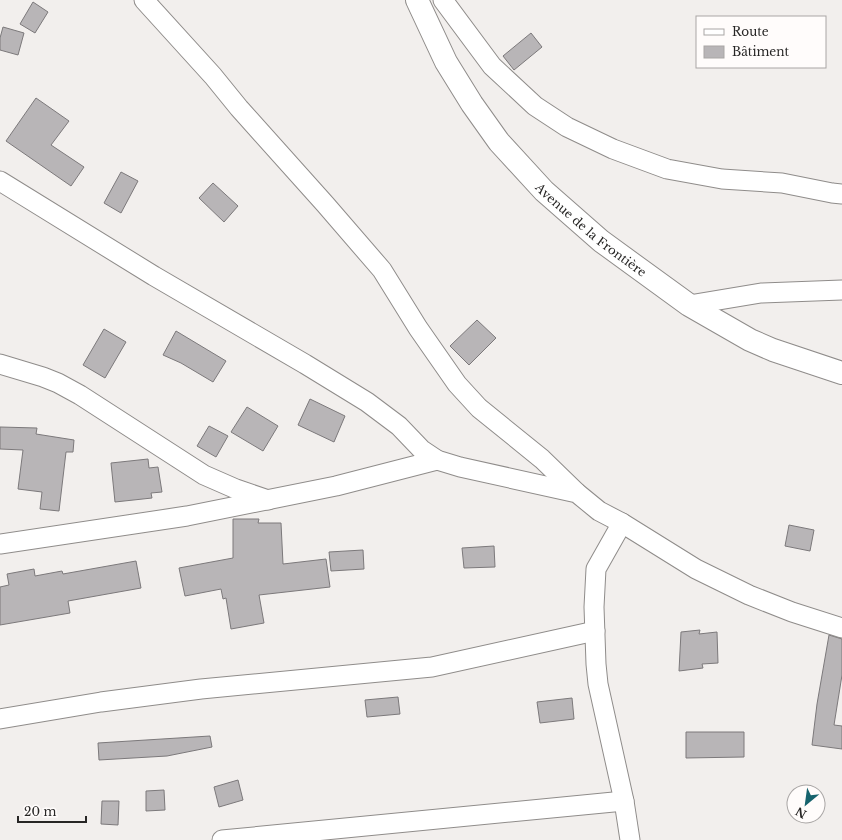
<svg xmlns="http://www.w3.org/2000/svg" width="842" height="840" font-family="'Libre Baskerville',serif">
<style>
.building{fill:#b8b5b7;stroke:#7c797b}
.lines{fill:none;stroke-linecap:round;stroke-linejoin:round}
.street-casing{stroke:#8f8c8a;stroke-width:21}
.secondary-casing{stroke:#8f8c8a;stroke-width:24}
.street{stroke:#fff;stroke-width:19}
.secondary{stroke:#fff;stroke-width:22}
.labels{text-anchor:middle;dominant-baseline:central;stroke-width:4;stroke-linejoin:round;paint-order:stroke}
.street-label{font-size:12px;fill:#272625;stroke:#fffcfb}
</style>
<rect width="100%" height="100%" fill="#f2efed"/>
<g class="building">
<path d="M33,2l15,10 -13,21 -15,-9z"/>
<path d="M3,27l21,6 -6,22 -18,-5v-12z"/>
<path d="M531,33l11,14 -28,23 -11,-14z"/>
<path d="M36,98l33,23 -18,24 33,22 -13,19 -65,-45z"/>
<path d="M121,172l17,9 -17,32 -17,-10z"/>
<path d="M213,183l25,23 -14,16 -25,-24z"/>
<path d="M477,320l19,18 -27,27 -19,-19z"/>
<path d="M104,329l22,13 -21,36 -22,-13z"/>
<path d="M176,331l50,30 -13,21 -32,-19 -18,-8z"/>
<path d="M310,399l35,17 -11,26 -36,-17z"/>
<path d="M247,407l31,19 -15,25 -32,-19z"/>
<path d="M209,426l19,10 -12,21 -19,-11z"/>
<path d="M0,427l37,1 -1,6 38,6 -1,12h-7l-7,59 -19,-2 2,-17 -24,-3 5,-39 -23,-1z"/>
<path d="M148,459l1,9 9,-1 4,25 -11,1 1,5 -37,4 -4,-39z"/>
<path d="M233,519h26l-1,4h23l2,41 43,-5 4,28 -71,8 5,28 -33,6 -5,-31 -3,1 -2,-10 -36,7 -6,-28 54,-10z"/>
<path d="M789,525l25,5 -4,21 -25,-5z"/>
<path d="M494,546l1,21 -31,1 -2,-20z"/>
<path d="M363,550l1,19 -33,2 -2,-19z"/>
<path d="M136,561l5,27 -73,13 2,12 -70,12v-38l9,-2 -2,-11 27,-5 1,7 27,-5 1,3z"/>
<path d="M700,630l-1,4 18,-2 1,31 -16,1 1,4 -24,3 2,-39z"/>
<path d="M829,635l13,4v36l-8,50 8,1v23l-30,-4 5,-41z"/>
<path d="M398,697l2,17 -33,3 -2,-17z"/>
<path d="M572,698l2,21 -34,4 -3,-21z"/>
<path d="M686,732h58v25l-58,1z"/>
<path d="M210,736l2,11 -45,9 -68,4 -1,-17z"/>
<path d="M238,780l5,20 -24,7 -5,-20z"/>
<path d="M164,790l1,20 -19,1v-20z"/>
<path d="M102,801h17l-1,24 -17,-1z"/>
</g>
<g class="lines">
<g class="street-casing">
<g id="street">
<path d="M144,0l69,76 26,32 86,96 57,66 36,58 39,56 22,24 63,51 34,33"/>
<path d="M443,0l49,66 43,40 32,21 46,22 54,20 55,10 60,4 50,10 10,1"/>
<path d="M0,181l154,95 151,88 62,38 32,24 23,24 15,10 23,7 117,26 22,18 23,12 74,46 53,26 43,17 50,16"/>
<path d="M689,305l72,-12 81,-3"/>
<path d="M0,364l43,13 15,6 22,12 124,80 32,14 32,11"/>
<path d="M622,523l-26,46 -2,38 2,57 2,20 26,117 6,39"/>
<path d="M0,544l187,-28 149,-30 101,-26"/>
<path d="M0,719l101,-17 100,-13 231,-22 163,-36"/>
<path d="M222,840l402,-39"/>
</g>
</g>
<g class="secondary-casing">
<g id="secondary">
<path id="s1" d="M417,0l29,62 26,42 27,38 45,49 57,50 88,64 61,35 23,10 69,23"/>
</g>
</g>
<use href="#street" class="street"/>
<use href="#secondary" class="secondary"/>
</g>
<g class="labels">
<g class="street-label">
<text stroke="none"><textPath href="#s1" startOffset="292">Avenue de la Frontière</textPath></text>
</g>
</g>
<rect x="696" y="16" width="130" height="52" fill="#fffcfb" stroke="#a9a6a5"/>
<rect x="704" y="29" width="20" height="6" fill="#ffffff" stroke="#a9a6a5"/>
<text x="732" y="36" font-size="12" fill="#272625">Route</text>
<rect x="704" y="46" width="20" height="12" fill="#b8b5b7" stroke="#a9a6a5"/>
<text x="732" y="56" font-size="12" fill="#272625">Bâtiment</text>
<g transform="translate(806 804) rotate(209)"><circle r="19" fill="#fffcfb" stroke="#a9a6a5"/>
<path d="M0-3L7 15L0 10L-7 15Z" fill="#16636d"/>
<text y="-6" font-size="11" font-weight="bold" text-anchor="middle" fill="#272625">N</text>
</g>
<path d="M18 816v6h68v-6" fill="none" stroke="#272625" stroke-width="2"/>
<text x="24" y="816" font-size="12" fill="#272625" stroke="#fffcfb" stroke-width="3" paint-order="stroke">20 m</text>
</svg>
